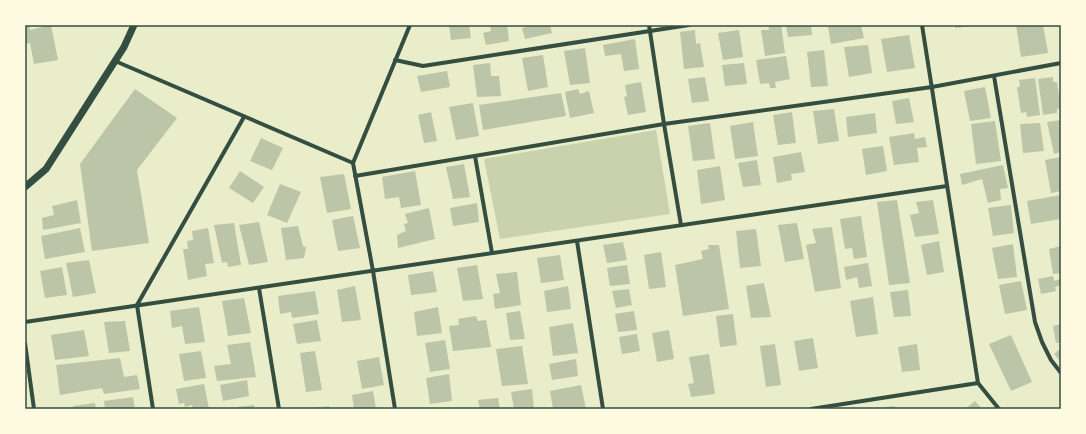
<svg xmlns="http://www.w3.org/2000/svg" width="1086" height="434" font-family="Commissioner,sans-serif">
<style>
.green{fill:#cad2ad}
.building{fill:#bcc5a7}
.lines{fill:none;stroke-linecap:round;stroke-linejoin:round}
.minor{stroke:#344e41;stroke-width:4}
.tertiary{stroke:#344e41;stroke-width:7}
.neatline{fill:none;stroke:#344e41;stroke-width:1.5}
</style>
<rect width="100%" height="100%" fill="#e9edc9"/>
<path class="green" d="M656,130l14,84 -170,25 -16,-80z"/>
<g class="building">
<path d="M25,25h4l1,5 21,-5 7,35 -24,4 -4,-21 -5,1z"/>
<path d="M449,25h20l2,13 -20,2z"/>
<path d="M490,25h17l2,16 -23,4 -3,-12 8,-2z"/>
<path d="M532,25h18l2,8 -27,6 -3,-11z"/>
<path d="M768,25h13l4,28 -20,3 -4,-26h8z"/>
<path d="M786,25h25l1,10 -24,2z"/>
<path d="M842,25h19l3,13 -33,6 -3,-17z"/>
<path d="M955,25h18v1l-18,2z"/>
<path d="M1016,25h27l5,28 -27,4z"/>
<path d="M695,30l1,14 4,-1 4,24 -20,2 -4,-37z"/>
<path d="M739,30l4,27 -20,3 -5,-27z"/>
<path d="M909,35l6,33 -28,4 -6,-33z"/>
<path d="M635,39l4,30 -15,2 -3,-17 -16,2 -2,-11z"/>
<path d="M868,45l4,28 -23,4 -5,-30z"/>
<path d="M585,48l5,35 -20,2 -6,-34z"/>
<path d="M824,50l4,36 -17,1 -4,-35z"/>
<path d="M543,55l5,32 -20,4 -6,-33z"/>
<path d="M786,56l4,23 -15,3 1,6h-6l-1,-5 -9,1 -4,-24z"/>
<path d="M490,63l1,13h8l2,20 -24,1 -4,-32z"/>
<path d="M744,63l3,21 -22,2 -3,-21z"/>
<path d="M447,71l3,16 -29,5 -4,-16z"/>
<path d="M705,77l4,24 -17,2 -4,-24z"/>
<path d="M1053,77v5h4l4,26 -4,1v4l-14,2 -5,-36z"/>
<path d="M1035,78l5,37 -13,2 -1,-5 -5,1 -4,-26h3l-1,-7z"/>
<path d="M641,82l5,30 -18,3 -4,-18 3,-1 -2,-11z"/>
<path d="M985,87l6,31 -21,3 -6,-30z"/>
<path d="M135,89l42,29 -40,52 12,73 -57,8 -12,-87z"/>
<path d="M578,89l2,5 9,-3 5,22 -24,5 -5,-26z"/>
<path d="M561,93l5,23 -83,14 -4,-25z"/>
<path d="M909,98l5,24 -18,2 -4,-23z"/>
<path d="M473,103l6,33 -23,4 -7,-33z"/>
<path d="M834,109l5,32 -21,3 -5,-33z"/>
<path d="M431,112l6,29 -13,2 -6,-28z"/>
<path d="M792,112l4,31 -18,2 -5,-30z"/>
<path d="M875,113l2,20 -29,4 -2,-20z"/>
<path d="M1061,120v32l-7,2 -7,-32z"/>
<path d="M995,121l6,40 -25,3 -5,-40z"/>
<path d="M753,122l5,34 -23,3 -5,-33z"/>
<path d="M710,123l5,36 -22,2 -5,-35z"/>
<path d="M1040,123l4,28 -21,2 -3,-29z"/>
<path d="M914,133l1,6 10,-2 2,10 -10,1 2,14 -25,3 -5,-28z"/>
<path d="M261,138l22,10 -11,22 -22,-9z"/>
<path d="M883,146l4,25 -21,4 -4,-26z"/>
<path d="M801,152l4,20 -14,2 1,6 -15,3 -4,-26z"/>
<path d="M1061,157v34l-10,2 -6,-33z"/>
<path d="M757,160l4,25 -18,2 -5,-24z"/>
<path d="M464,164l6,33 -17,2 -7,-32z"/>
<path d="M1003,165l5,23 -8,1 1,11 -13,3 -6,-24 -20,6 -2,-11z"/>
<path d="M720,166l5,34 -24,4 -4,-34z"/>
<path d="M240,171l24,16 -11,16 -24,-15z"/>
<path d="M415,171l6,34 -20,3 -2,-11 -14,2 -3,-22z"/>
<path d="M344,174l7,35 -24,4 -7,-36z"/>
<path d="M280,184l21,8 -14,31 -20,-8z"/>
<path d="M1061,195v24l-30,5 -4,-23z"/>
<path d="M77,200l4,23 -38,7 -1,-12 12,-3 -2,-9z"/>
<path d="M897,200l13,83 -21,2 -12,-83z"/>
<path d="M933,200l6,34 -24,3 -5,-22 9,-2 -3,-11z"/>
<path d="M477,203l2,19 -26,4 -3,-18z"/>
<path d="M1011,205l3,28 -21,3 -5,-28z"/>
<path d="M429,208l6,31 -37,9 -1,-13 9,-4 -2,-7 4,-1 -3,-9z"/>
<path d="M353,216l7,32 -22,3 -6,-31z"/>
<path d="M861,216l6,41 -13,2 -2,-11 -7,1 -5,-30z"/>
<path d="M259,222l9,40 -19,3 -10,-40z"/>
<path d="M234,223l7,42 -13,2 -1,-5 -5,1 -8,-38z"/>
<path d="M797,223l7,36 -19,3 -7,-37z"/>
<path d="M298,226l5,20 3,1 -2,11 -18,2 -5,-32z"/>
<path d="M832,227l9,61 -26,4 -9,-47 10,-2 -4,-14z"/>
<path d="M80,228l5,24 -40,7 -4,-23z"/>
<path d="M208,228l6,35 -9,1 2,12 -19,4 -5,-31h5l-1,-8 6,-1 -1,-9z"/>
<path d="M756,229l5,37 -21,2 -4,-37z"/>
<path d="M939,241l5,31 -17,3 -6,-30z"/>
<path d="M623,242l4,18 -20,3 -4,-18z"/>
<path d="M1013,244l4,33 -19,2 -6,-31z"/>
<path d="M708,245h11l10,64 -46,7 -8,-51 28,-6 -2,-8 8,-2z"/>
<path d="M1061,246v27l-8,1 -4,-25z"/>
<path d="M661,252l5,35 -17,2 -5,-34z"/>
<path d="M560,255l4,25 -23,3 -4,-25z"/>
<path d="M89,260l7,33 -23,4 -7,-34z"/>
<path d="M868,263l4,23 -13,2 -2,-11 -11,3 -2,-13z"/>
<path d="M477,265l6,34 -20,2 -6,-33z"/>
<path d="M627,265l3,19 -20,2 -3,-18z"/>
<path d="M62,267l5,28 -22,3 -5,-27z"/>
<path d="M433,271l4,21 -26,3 -3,-20z"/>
<path d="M517,272l4,33 -26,4 -2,-15 7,-1 -4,-19z"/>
<path d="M1053,276l1,5 7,-2v6l-6,2 1,4 -15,3 -3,-15z"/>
<path d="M1021,281l6,29 -22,4 -6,-29z"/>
<path d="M764,283l7,34 -20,1 -5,-32z"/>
<path d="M355,286l6,34 -19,2 -5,-32z"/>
<path d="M568,286l3,23 -24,3 -3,-21z"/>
<path d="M629,289l3,16 -16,3 -4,-17z"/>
<path d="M908,290l3,26 -17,1 -4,-25z"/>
<path d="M315,291l4,23 -27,4 -1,-6 -11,2 -2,-18z"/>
<path d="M873,297l5,37 -22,3 -6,-36z"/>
<path d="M244,298l7,35 -23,3 -6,-35z"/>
<path d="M199,307l6,35 -20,2 -3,-18 -10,2 -2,-17z"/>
<path d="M438,307l4,26 -25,3 -3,-24z"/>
<path d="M520,311l5,28 -15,1 -4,-27z"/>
<path d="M634,311l3,19 -19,2 -3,-18z"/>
<path d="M733,314l4,31 -17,2 -4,-31z"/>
<path d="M476,316l2,5 8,-1 5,27 -38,4 -4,-25 10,-1 -1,-6z"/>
<path d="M317,320l4,21 -24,3 -4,-20z"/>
<path d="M125,321l5,30 -21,2 -5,-31z"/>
<path d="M573,323l5,30 -25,3 -4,-29z"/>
<path d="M1061,324v18l-5,1 -3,-17z"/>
<path d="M84,330l5,26 -34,4 -4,-25z"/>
<path d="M669,330l5,29 -17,3 -5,-29z"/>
<path d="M637,334l3,17 -18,3 -3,-17z"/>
<path d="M1011,335l21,47 -21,9 -22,-47z"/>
<path d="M813,338l5,30 -19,3 -5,-30z"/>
<path d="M445,340l5,29 -20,3 -5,-29z"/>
<path d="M250,342l6,35 -39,4 -3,-15 17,-2 -4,-19z"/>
<path d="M775,344l6,41 -15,2 -6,-41z"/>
<path d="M917,344l3,26 -18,2 -4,-25z"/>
<path d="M522,346l6,38 -26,2 -6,-37z"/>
<path d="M1061,348v14l-7,-8z"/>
<path d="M201,351l5,27 -22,3 -5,-27z"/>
<path d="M315,351l7,39 -16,2 -6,-39z"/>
<path d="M709,354l6,40 -24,3 -3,-13 6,-1 -5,-26z"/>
<path d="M379,357l5,28 -22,4 -5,-28z"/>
<path d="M120,358l4,19 13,-2 3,14 -36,5 -2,-6 -42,7 -4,-30z"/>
<path d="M576,359l2,17 -26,4 -3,-16z"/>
<path d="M449,374l3,27 -22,3 -4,-26z"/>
<path d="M247,380l2,16 -26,5 -3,-16z"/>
<path d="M204,384l5,25h-16l-1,-4 -7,2 -1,-4 -5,1 -3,-15z"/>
<path d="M581,385l5,24h-33l-3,-18z"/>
<path d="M532,389l2,20h-20l-3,-17z"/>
<path d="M373,391l3,18h-22l-2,-14z"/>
<path d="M133,397l2,12h-30l-1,-8z"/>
<path d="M498,398l2,11h-20l-2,-9z"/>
<path d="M975,401l7,8h-17z"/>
<path d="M95,403l1,6h-23v-3z"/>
<path d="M254,405l1,4h-16l-1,-2z"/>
<path d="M329,406l1,3h-17v-1z"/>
<path d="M895,406l1,3h-18v-1z"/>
</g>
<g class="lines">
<g class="minor">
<path d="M649,25l15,99 17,101"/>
<path d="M922,25l56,358 21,26"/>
<path d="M395,60l28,6 266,-41"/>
<path d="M115,61l238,102 20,108 22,138"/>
<path d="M994,76l41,246 7,20 9,18 10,13"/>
<path d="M475,156l17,97"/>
<path d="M353,163l57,-138"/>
<path d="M355,176l309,-52 268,-37 129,-24"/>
<path d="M577,241l26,168"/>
<path d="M259,288l20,121"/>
<path d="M25,322l922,-136"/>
<path d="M25,343l9,66"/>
<path d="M153,409l-16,-104 107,-188"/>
<path d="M811,409l167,-26"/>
</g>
<path class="tertiary" d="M25,187l21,-18 78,-122 10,-22"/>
</g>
<rect width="1086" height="434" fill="none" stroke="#fefae0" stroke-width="52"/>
<rect x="26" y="26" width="1034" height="382" class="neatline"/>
</svg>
